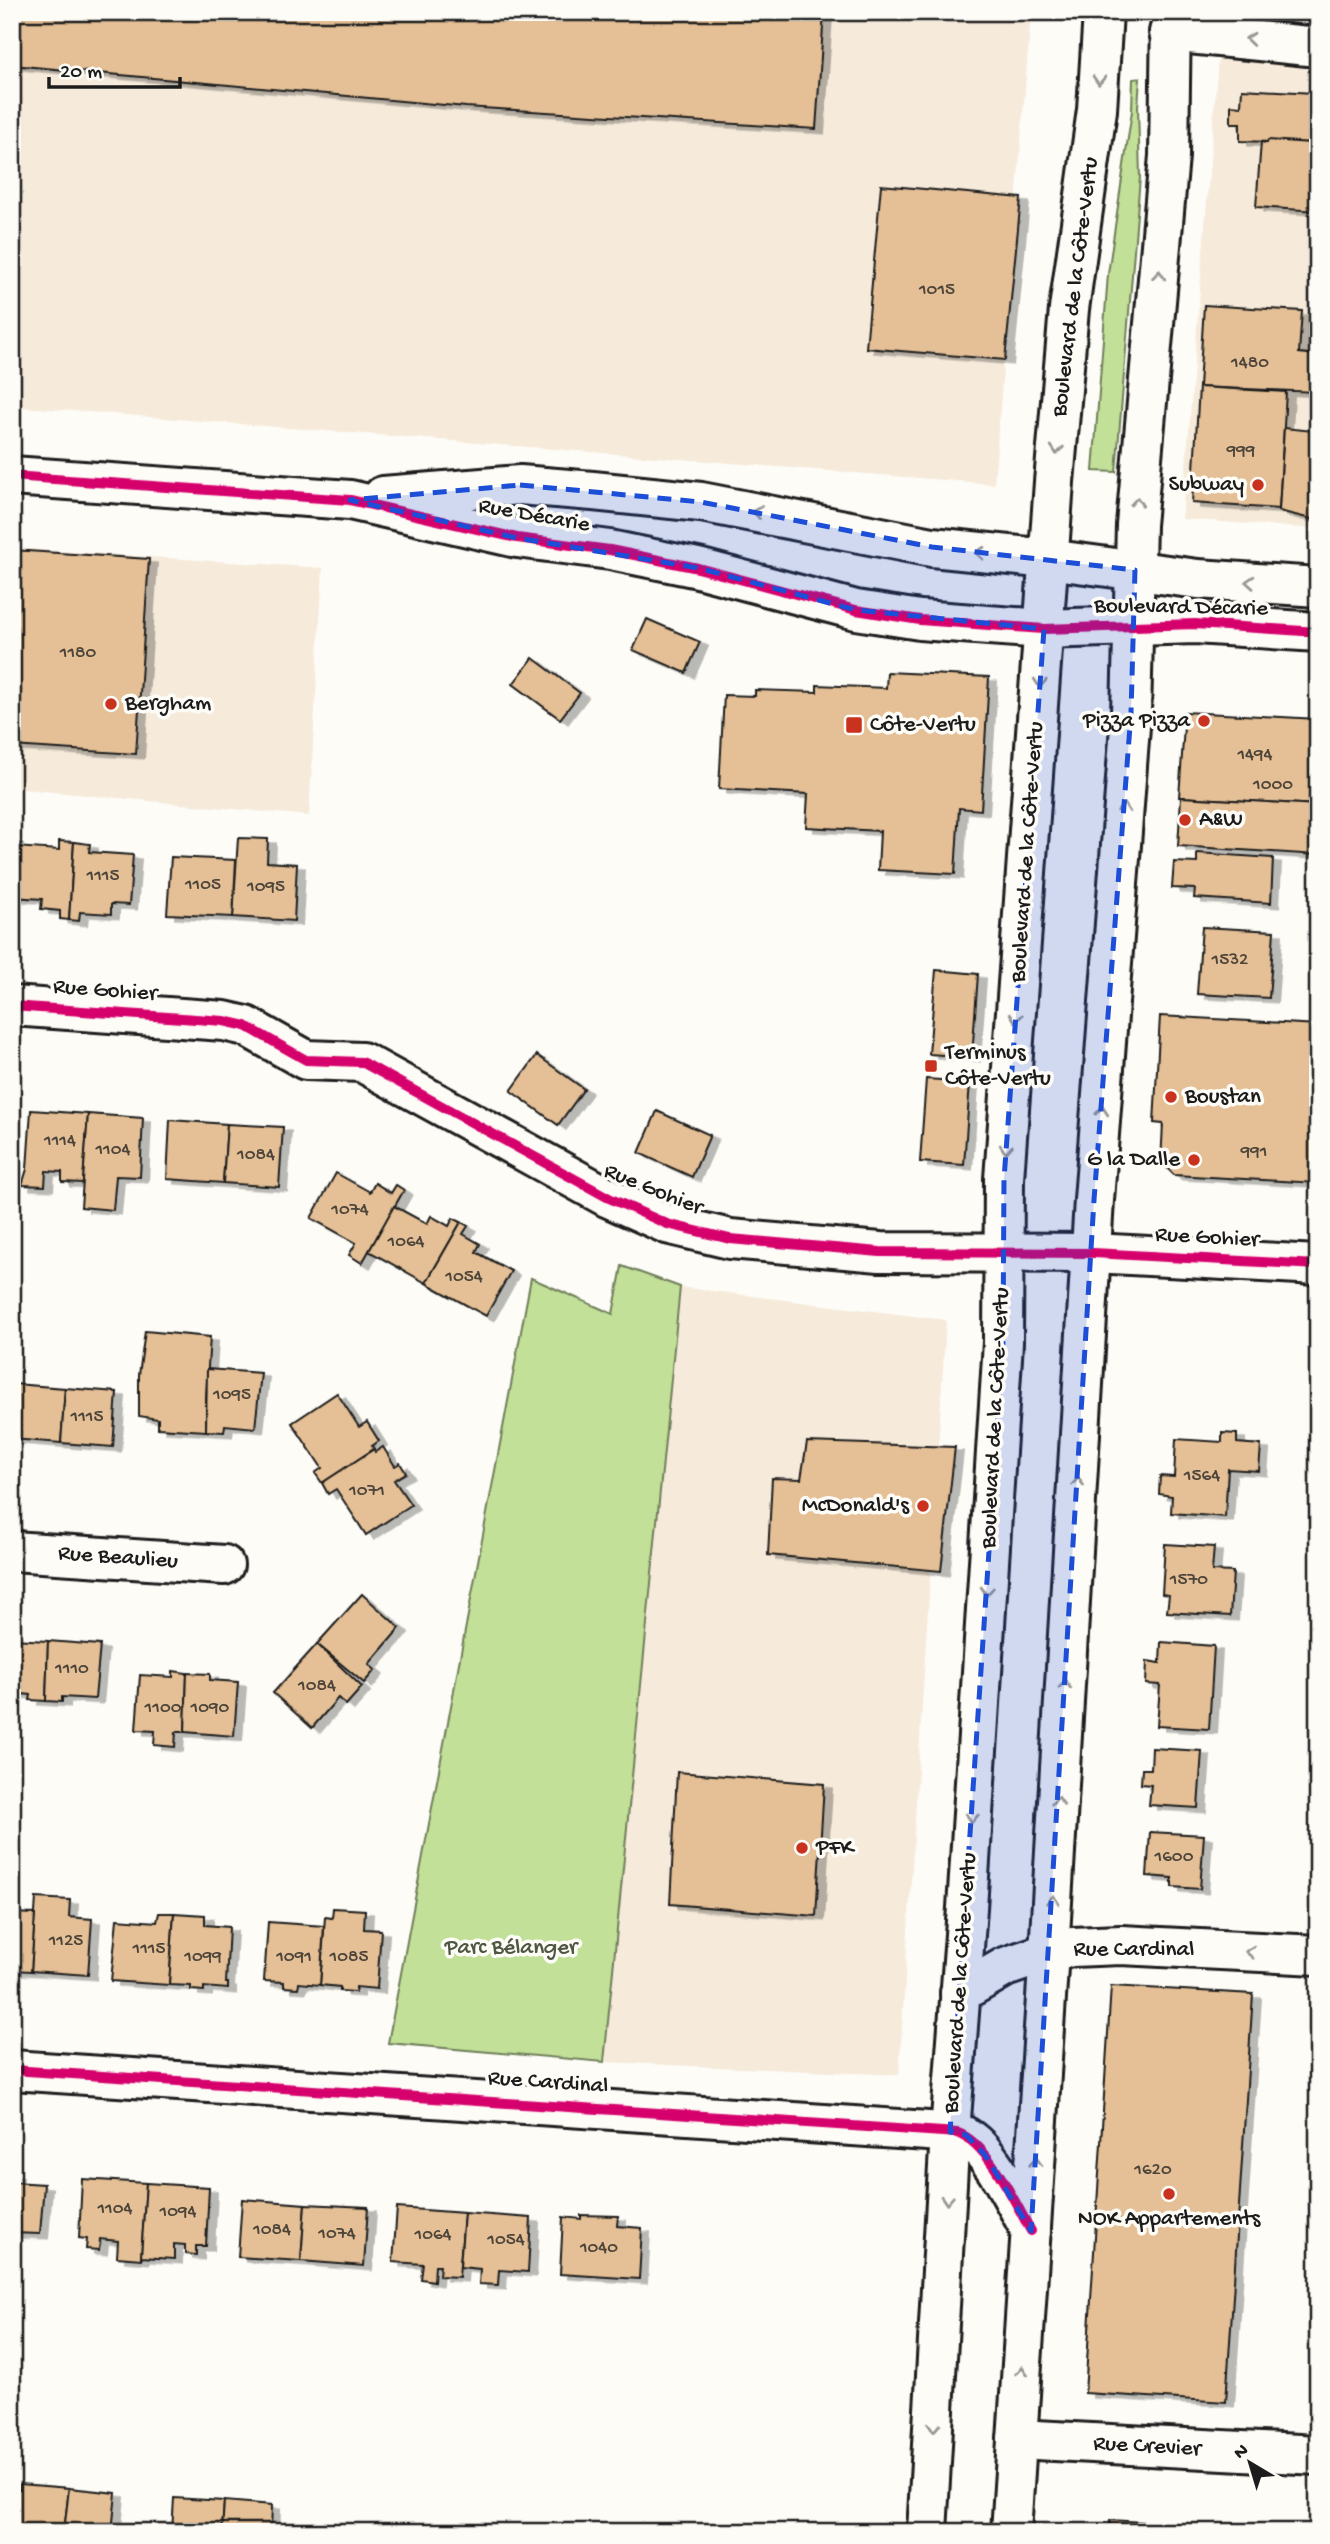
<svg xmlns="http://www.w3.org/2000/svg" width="1330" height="2544" font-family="'Gochi Hand',sans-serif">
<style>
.built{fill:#f6eada}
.green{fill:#c2e098;stroke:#6f7e5a;stroke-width:2}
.building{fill:#e5c096;stroke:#1c1c1c;stroke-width:2;filter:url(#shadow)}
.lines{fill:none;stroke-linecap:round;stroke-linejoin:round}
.street-casing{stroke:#1c1c1c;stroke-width:44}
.secondary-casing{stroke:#1c1c1c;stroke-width:44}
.street{stroke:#fdfcf7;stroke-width:38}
.secondary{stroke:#fdfcf7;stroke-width:38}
.cycleway-casing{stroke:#fdfcf7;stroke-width:15}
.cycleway{stroke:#d6006c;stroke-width:10}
.oneway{stroke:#989794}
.marked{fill:#1d4ed8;fill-opacity:0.2;stroke:#1d4ed8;stroke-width:5;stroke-dasharray:14 9;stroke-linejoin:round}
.poi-dot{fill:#c8321e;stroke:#fdfcf7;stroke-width:2.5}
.labels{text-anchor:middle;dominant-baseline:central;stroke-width:7;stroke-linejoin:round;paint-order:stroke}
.number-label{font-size:19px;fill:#4e453a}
.street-label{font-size:23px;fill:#1c1c1c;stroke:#fdfcf7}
.poi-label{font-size:23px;fill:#1c1c1c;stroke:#fdfcf7;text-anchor:start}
.park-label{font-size:23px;fill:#4e5741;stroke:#fdfcf7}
</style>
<defs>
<filter id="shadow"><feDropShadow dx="8" dy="4.5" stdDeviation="0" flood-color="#0004"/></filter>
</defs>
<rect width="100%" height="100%" fill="#fdfcf7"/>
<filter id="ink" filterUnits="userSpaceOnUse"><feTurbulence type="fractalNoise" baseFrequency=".0143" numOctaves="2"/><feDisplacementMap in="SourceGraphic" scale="14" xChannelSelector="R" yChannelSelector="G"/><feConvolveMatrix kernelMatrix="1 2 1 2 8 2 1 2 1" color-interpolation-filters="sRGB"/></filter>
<g filter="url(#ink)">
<g class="built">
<path d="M12,12h1019l-37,472 -982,-78z"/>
<path d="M1219,47l99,11v471l-136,-10z"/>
<path d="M12,548l311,20 -14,248 -297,-28z"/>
<path d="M680,1287l266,33 -47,755 -295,-13z"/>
</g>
<g class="green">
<path d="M1140,78l-2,29 2,70 -24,295 -23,-1 15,-197 24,-163 1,-32z"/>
<path d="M622,1266l58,21 -76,775 -216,-19 143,-765 82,36z"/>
</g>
<g class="building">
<path d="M12,12h812l-8,117 -350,-22 -454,-42z"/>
<path d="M1242,89l71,4v7l5,1v45h-7v-3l-71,-2v-18h-9v-18l10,1z"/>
<path d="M1268,140l43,3v3h7v65l-62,-4 5,-65 6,1z"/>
<path d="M881,185l140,13 -16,162 -139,-12z"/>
<path d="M1204,305l98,6 -3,42 19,2 -2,37 -117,-5z"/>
<path d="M1199,387l87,5 -7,117 -87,-6z"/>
<path d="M1314,409h4v111h-3l-36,-9 5,-83 29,3z"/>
<path d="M12,550l137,9 -13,195 -124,-8z"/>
<path d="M647,619l53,23 -14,31 -53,-23z"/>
<path d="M533,658l47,35 -20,26 -47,-35z"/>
<path d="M887,672l102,5 -8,133 -22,-2 -4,66 -77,-4 2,-39 -74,-4 2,-33 -89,-5 5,-94 31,1v-6l62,2v-7l69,3z"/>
<path d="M1185,712l133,7v86l-139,-8z"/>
<path d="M1181,797l137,8v50l-140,-9z"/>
<path d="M12,838l3,1 -3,45z"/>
<path d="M238,838l30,1 -1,23 30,2 -3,57 -61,-4z"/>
<path d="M59,841l15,1 -5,78 -9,-1v-8l-19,-2 1,-10 -30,-2 3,-50 44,3z"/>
<path d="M74,842l16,2 -1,8 44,3 -4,50 -18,-1v10l-31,-2 -1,9 -10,-1z"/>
<path d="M1197,853l76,5 -2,45 -77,-5 1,-9 -23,-1 2,-26 23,1z"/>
<path d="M171,857l65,3 -3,57 -66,-3z"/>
<path d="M1202,927l72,4 -5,67 -72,-4z"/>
<path d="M936,970l42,4 -6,83 -43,-3z"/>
<path d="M1160,1016l158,9v158l-144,-8 -13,-13 2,-38 -9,-1z"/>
<path d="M537,1055l47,34 -26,36 -47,-34z"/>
<path d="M926,1079l44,3 -6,83 -44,-3z"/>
<path d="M31,1110l57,4 -5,69 -21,-1v-10l-16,-1 -1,15 -23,-1 5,-16z"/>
<path d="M657,1111l53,24 -18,42 -53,-24z"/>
<path d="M88,1114l55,4 -3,59 -24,-1 -3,34 -32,-3z"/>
<path d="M170,1120l57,4 -4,59 -56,-4z"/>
<path d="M227,1124l56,3 -4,60 -56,-4z"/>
<path d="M336,1173l34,19 5,-9 16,10 5,-8 8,5 -42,73 -13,-8 7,-12 -45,-25z"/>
<path d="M394,1206l33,18 4,-8 18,10 4,-8 8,4 -35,61 -57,-32z"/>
<path d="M461,1222l7,4 -5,8 17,10 -4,8 35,19 -25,45 -60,-33z"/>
<path d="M145,1331l65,6 -4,59v35l-48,-3v-9l-19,-3v-41z"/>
<path d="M207,1369l54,4 -6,55 -30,-3 -1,7 -18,-1z"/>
<path d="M14,1384l51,4 -4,55 -49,-4z"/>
<path d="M65,1388l52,4 -4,55 -52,-4z"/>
<path d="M337,1393l22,34 8,-5 12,19 -7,5 2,3 -52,34 -7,-10 7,-5 -30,-45z"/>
<path d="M1222,1433l15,1v9l24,2 -2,26 -31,-2 -3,48 -54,-4 1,-17 -13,-2 1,-18 14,1 2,-38 46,3z"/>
<path d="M807,1442l148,5 -14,124 -173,-16 4,-77 29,1z"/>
<path d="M383,1447l12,19 5,-3 6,10 -12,7 17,25 -45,30 -30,-46 -8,5 -6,-11 52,-34 1,3z"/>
<path d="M1165,1544l49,3 -2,24 21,1 -3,44 -63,-4 2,-17 -7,-1z"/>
<path d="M362,1594l38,34 -31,36 6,6 -11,13 -47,-39z"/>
<path d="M12,1639l36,2 -2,60 -16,-1 1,-5 -19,-2z"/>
<path d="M48,1641l52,4 -5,54 -33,-2v5l-16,-1z"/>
<path d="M1161,1642l53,4 -5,83 -52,-3 3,-41 -14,-1 1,-23 13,2z"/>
<path d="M317,1644l45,43 -16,18 -8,-7 -26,30 -39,-35z"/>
<path d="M173,1671l14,2 -2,59h-9l-1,15 -21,-2 1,-14 -19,-1 4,-55 33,2z"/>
<path d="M187,1673l23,1v6l28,2 -4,54 -49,-4z"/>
<path d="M1152,1748l50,3 -4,57 -49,-3 2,-20 -10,-1 1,-15h9z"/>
<path d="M677,1772l147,12 -8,132 -146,-12z"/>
<path d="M1150,1832l54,3 -4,54 -28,-2v-9l-25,-2z"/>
<path d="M36,1898l34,2 -1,17 23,2 -4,56 -57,-4z"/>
<path d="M333,1908l32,2 -1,19 17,1 -4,59 -21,-2v5l-16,-1v-4l-20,-2 5,-68 7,1z"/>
<path d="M12,1913l23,1 -4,57 -19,-1z"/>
<path d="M159,1913h15l-5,72 -58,-4 6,-62 40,3z"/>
<path d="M174,1913l31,2v10l24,2 -3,56h2v6l-24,-2v4l-13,-1v-4l-22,-1z"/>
<path d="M268,1922l56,4 -4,59 -21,-2 -1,5 -14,-1v-5l-20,-1z"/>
<path d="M1111,1986l142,8 -27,408 -141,-9z"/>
<path d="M12,2173h3l-1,9 30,2 -4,50 -28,-1z"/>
<path d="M82,2179l64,4 -5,76 -24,-2 1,-16 -18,-2 -1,11 -13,-1 1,-10 -8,-1z"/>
<path d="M146,2183l63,4 -3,59h-10v9l-11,-1v-9l-11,-1v15l-33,-2z"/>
<path d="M242,2199l63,5 -4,57 -63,-4z"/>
<path d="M305,2204l63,3 -4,59 -63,-5z"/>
<path d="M397,2208l67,5 -5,64 -20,-1 1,-11h-5l-1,16 -13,-2 2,-15 -30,-2z"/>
<path d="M464,2213l67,5 -3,54 -29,-2 -1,15 -19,-1 1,-15 -20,-2z"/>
<path d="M581,2215l37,1 -1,10 25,2 -3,51 -79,-5 3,-57 18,2z"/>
<path d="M20,2484l49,4 -5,44h-52v-43l8,1z"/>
<path d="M69,2488l47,5 -4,39h-48z"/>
<path d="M174,2498l50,3 -2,31h-50z"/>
<path d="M224,2501l48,4 -1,27h-49z"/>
<path d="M1110,2520l65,4v8h-65z"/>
</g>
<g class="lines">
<g class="street-casing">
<g id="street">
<path d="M1169,32l149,15"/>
<path d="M12,1006l212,15 22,5 60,34 56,2 247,136 58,26 63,15 150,13 213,1 225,12"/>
<path d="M12,1551l212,14"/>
<path d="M960,1993l45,-26 44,-15 23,-5 49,-2 197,10"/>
<path d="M12,2070l946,63c31,11 57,70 73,98"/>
<path d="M1017,2439l301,16"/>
</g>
</g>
<g class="secondary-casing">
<g id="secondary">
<path d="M12,476l338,24 167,38 93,12 88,18 158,42 64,10 124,9 151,-5 123,8"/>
<path d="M383,496l137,-11 73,6 108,11 231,45 116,12 150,20 120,8"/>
<path d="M927,2532l23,-400 17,-224 36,-566 1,-163 50,-697 15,-173 28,-199 6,-98"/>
<path d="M1011,2532l38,-580 45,-752 37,-487 5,-188 33,-369 2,-144"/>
</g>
</g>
<use href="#street" class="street"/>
<use href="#secondary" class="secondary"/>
<g class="cycleway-casing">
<g id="cycleway">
<path d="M12,476l338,24 167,38 93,12 88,18 158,42 64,10 124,9 151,-5 123,8"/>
<path d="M12,1006l212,15 22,5 60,34 56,2 247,136 58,26 63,15 150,13 213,1 225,12"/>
<path d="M12,2070l946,63c31,11 57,70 73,98"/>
</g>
</g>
<use href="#cycleway" class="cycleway"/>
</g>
<defs><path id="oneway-chevron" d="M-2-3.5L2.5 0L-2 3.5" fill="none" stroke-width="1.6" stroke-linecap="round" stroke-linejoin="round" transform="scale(1.75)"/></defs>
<g class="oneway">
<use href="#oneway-chevron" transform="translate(1250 39) rotate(-174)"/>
<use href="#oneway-chevron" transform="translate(1099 80) rotate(93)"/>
<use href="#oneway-chevron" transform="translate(1159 275) rotate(-85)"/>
<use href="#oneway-chevron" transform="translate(1057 450) rotate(95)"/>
<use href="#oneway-chevron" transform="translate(1137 502) rotate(-85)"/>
<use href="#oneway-chevron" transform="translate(757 512) rotate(-170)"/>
<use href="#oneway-chevron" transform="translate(980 553) rotate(-175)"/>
<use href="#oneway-chevron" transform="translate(1250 582) rotate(-176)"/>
<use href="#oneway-chevron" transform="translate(1040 683) rotate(94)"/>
<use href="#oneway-chevron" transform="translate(1124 808) rotate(-86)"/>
<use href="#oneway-chevron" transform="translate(1016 1018) rotate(94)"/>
<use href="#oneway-chevron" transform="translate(1102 1111) rotate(-86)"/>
<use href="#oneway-chevron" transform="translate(1006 1149) rotate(94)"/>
<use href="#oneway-chevron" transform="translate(1078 1482) rotate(-86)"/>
<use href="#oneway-chevron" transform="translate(987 1591) rotate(94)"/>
<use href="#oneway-chevron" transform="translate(1065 1685) rotate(-87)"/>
<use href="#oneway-chevron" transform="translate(1058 1801) rotate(-87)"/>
<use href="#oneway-chevron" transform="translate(972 1818) rotate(94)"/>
<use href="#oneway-chevron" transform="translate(1053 1900) rotate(-87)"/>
<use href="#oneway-chevron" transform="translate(1250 1952) rotate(-177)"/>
<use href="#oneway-chevron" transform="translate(1036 2162) rotate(-87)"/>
<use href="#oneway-chevron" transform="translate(947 2200) rotate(93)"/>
<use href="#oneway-chevron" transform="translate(1022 2371) rotate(-86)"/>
<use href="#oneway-chevron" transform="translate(934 2427) rotate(93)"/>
</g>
</g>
<path class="marked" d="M520,485l181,17 231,45 203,23 -4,143 -37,487 -63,1031 -46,-76 -19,-20 -16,-3 53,-790 1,-163 40,-550 -188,-19 -158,-42 -181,-30 -167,-38z"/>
<g class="poi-dot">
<circle cx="1258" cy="485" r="7"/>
<circle cx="111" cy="704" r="7"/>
<circle cx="1204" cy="721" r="7"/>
<rect x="845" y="716" width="18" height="18" rx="3.5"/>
<circle cx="1185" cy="820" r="7"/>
<rect x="924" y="1059" width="14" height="14" rx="3.5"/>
<circle cx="1171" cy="1097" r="7"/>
<circle cx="1194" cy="1160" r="7"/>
<circle cx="923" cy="1506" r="7"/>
<circle cx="802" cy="1848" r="7"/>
<circle cx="1169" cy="2194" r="7"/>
</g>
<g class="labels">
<g class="number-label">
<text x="937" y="290">1015</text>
<text x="1250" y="363">1480</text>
<text x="1241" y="451">999</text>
<text x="78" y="653">1180</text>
<text x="1255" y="755">1494</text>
<text x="1273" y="785">1000</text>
<text x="103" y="876">1115</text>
<text x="203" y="885">1105</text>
<text x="266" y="887">1095</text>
<text x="1230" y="960">1532</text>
<text x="60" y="1141">1114</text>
<text x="113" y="1150">1104</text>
<text x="1254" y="1152">991</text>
<text x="256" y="1155">1084</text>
<text x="350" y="1210">1074</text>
<text x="406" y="1242">1064</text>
<text x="464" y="1277">1054</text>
<text x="232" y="1395">1095</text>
<text x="87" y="1417">1115</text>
<text x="1202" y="1476">1564</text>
<text x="367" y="1491">1071</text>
<text x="1189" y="1580">1570</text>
<text x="72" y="1669">1110</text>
<text x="317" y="1686">1084</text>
<text x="163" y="1708">1100</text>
<text x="210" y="1708">1090</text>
<text x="1174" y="1857">1600</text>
<text x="66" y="1941">1125</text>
<text x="149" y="1949">1115</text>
<text x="203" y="1957">1099</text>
<text x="294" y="1957">1091</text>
<text x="349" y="1957">1085</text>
<text x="1153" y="2170">1620</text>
<text x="115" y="2209">1104</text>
<text x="178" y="2212">1094</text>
<text x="272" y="2230">1084</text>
<text x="337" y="2234">1074</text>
<text x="433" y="2235">1064</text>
<text x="506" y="2240">1054</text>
<text x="599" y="2248">1040</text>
</g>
<g class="street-label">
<text transform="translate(1076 287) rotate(-83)">Boulevard de la Côte-Vertu</text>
<text transform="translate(534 516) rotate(10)">Rue Décarie</text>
<text transform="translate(1181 608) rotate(1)">Boulevard Décarie</text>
<text transform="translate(1028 852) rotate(-86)">Boulevard de la Côte-Vertu</text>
<text transform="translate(105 991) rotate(4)">Rue Gohier</text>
<text transform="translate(653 1190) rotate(22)">Rue Gohier</text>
<text transform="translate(1207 1238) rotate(3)">Rue Gohier</text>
<text transform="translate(996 1418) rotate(-87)">Boulevard de la Côte-Vertu</text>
<text transform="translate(118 1558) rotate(4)">Rue Beaulieu</text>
<text x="1134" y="1950">Rue Cardinal</text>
<text transform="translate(961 1983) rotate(-86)">Boulevard de la Côte-Vertu</text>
<text transform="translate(548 2083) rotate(4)">Rue Cardinal</text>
<text transform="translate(1147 2447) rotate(3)">Rue Crevier</text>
</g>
<g class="poi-label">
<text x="1244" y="485" text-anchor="end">Subway</text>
<text x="125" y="704">Bergham</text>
<text x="1190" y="721" text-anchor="end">Pizza Pizza</text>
<text x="870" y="725">Côte-Vertu</text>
<text x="1199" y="820">A&amp;W</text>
<text x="945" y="1053">Terminus<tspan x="945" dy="26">Côte-Vertu</tspan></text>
<text x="1185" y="1097">Boustan</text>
<text x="1180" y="1160" text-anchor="end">G la Dalle</text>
<text x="909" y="1506" text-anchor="end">McDonald's</text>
<text x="816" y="1848">PFK</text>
<text x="1169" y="2219" text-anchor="middle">NOK Appartements</text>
</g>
<g class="park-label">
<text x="511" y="1948">Parc Bélanger</text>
</g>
</g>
<rect width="1330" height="2544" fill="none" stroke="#fdfcf7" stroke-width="42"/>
<rect x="21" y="21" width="1288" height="2502" fill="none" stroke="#1c1c1c" stroke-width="2.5" filter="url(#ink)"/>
<g transform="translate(1250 2463) rotate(322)" stroke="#fdfcf7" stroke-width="5" paint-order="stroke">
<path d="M0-5L12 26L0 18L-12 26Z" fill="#1c1c1c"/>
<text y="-10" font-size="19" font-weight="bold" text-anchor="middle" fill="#1c1c1c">N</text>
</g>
<path d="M49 77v10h131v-10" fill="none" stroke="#1c1c1c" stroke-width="3.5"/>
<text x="60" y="77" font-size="21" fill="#1c1c1c" stroke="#fdfcf7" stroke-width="5" paint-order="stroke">20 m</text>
</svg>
